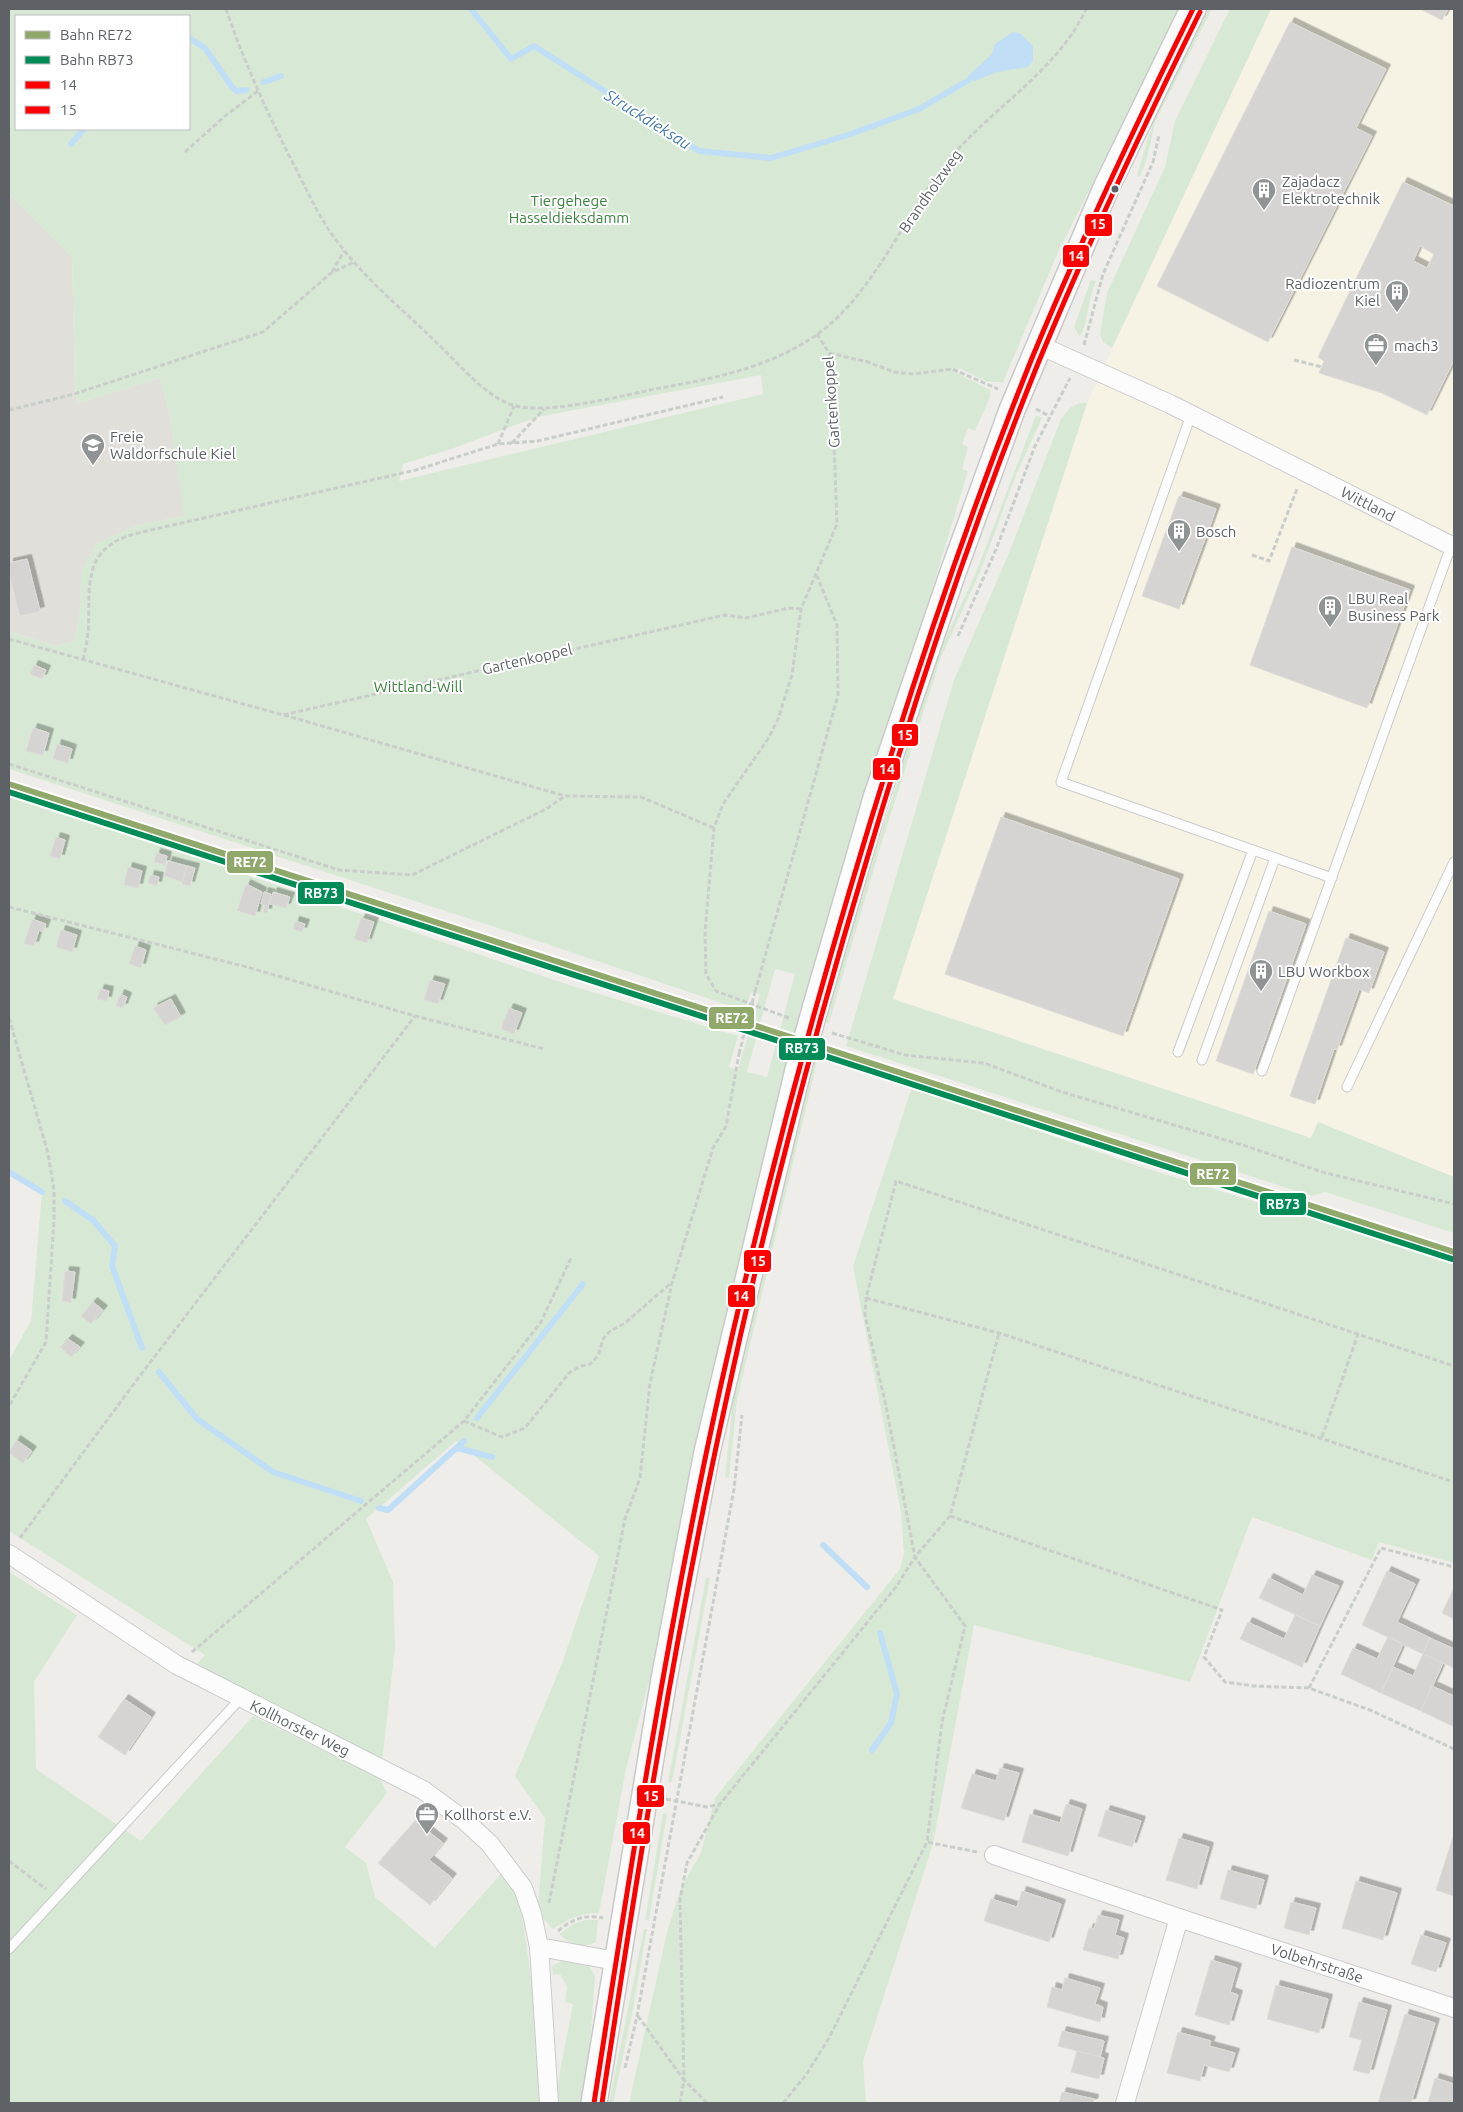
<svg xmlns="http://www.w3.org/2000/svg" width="1463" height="2112" font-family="Ubuntu,sans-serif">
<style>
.commercial{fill:#f6f2e4}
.education{fill:#e1dfd9}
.green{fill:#d7e9d5;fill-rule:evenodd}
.water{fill:#c0dff6}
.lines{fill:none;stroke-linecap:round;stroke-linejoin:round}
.stream{stroke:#c0dff6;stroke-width:6}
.building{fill:#d5d4d2;stroke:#dedcd8;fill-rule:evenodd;filter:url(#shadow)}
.lane-casing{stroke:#cacbcb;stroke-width:11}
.street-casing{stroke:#cacbcb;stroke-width:20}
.secondary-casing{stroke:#c9c9ca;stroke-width:28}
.path{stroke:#cacecb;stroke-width:3;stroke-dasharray:5 2.5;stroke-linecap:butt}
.lane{stroke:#fcfcfc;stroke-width:9}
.street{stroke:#fcfcfc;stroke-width:18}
.secondary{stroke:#fcfcfc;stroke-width:25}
.secondary-bridge-casing{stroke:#c9c9ca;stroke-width:28;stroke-linecap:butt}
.path-bridge{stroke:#cacecb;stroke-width:3;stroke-dasharray:5 2.5;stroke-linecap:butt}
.secondary-bridge{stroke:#fcfcfc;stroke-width:25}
.bus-1-casing{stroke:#fff;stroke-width:9}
.bus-2-casing{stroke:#fff;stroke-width:9}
.bus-1{stroke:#f00;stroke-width:5}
.bus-2{stroke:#f00;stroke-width:5}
.rail-1-casing{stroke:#fff;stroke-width:10}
.rail-2-casing{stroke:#fff;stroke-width:10}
.rail-1{stroke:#91a86b;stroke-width:6}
.rail-2{stroke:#008b57;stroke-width:6}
.bus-dot{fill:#5e6267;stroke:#fff;stroke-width:2}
.labels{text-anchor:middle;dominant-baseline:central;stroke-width:4;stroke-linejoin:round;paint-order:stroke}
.poi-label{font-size:15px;fill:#5e6267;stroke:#fff;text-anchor:start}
.street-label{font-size:15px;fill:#5e6267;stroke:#fff}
.park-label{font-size:15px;fill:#39833c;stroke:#fff}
.water-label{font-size:16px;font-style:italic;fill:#477aae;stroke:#fff}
.line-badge{stroke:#fff;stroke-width:2}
.badge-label{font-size:14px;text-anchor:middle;font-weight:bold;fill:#fff}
</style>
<defs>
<filter id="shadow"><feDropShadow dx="4.5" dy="-4.5" stdDeviation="0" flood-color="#0004"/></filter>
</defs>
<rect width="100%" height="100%" fill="#eeede9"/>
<path class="commercial" d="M1271,9h183v1168l-136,-55 -7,16 -418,-139 194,-596z"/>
<path class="education" d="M9,194l63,63 3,131 3,15 82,-25 10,38 15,100 -48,9 -59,98 -2,11 -5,8 -14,4 -48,-15z"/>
<g class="green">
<path d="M9,9h1172l-123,243 -55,130h-15l-29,-14 -2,5 33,17v7l-15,34 -7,-3 -6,16 6,3 -6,22 6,2 -181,596 -25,98 -52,225 -53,261 -31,118 -27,144c-19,0 -30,6 -46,16l-11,-12 -4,-10 7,-89 -30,-42 46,-110 38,-110 -143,-115 -90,78 27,63 2,66 -13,114 -132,-62 -53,-36 8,-9 -196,-124v-171l22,-39 11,-129 -33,-20v-378l557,190 172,52 -9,31 9,3 22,-76 -9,-2 -6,19 -207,-70 -529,-172v-138l48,15 14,-4c12,-18 7,-43 10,-65 2,-11 10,-23 14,-33l42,-19 47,-9 -14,-100 -10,-38 -82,25 -3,-15 -3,-131 -63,-63zM16,16h173v113h-173zM761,375l2,19 -364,87 4,-17 48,-15 86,-32zM775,969l20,5 -28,103 -20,-5z"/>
<path d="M1207,9h5l-57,113 -8,36 -7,19 -3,-2 20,-66z"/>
<path d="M1230,9h41l-159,339 -9,-6 -3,-8 7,-41 58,-126 10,-46z"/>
<path d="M1091,280l5,1c-8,18 -7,38 -16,56l-6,-10z"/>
<path d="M1080,403h7l-194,596 418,139 7,-16 136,55v56l-129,-41 -13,4 -466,-150 108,-366 55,-127 52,-134 10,-12z"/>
<path d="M1036,415l6,3 -26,57 -35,95 -40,87 -61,191 -51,175 -4,-1 51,-174 61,-191 40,-87z"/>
<path d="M814,1060l3,1 -3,13 -77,326 -8,78 -4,-1 8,-77 38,-171z"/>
<path d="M912,1087l226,79 316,96v301l-75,-21 -7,18 -120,-43 -62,165 -216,-57 -41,219 -70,217 3,42h-237l38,-171 14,-44 20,-35 14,-55 185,-229 4,-15 -3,-42 -48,-246z"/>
<path d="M9,1572l68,43 -43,67 2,87 105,72 112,-125 127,63 7,14 -42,54 21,16 9,34 60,51 66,-74 12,13 8,21 11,77 10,118h-533z"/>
<path d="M706,1578h4l-38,204h-4z"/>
<path d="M663,1813l4,1 -18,106h-4z"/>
<path d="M585,1920h13l-2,22c-14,7 -26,2 -37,-8l16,-11z"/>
<path d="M644,1929h3l-15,85 -19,89h-4z"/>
<path d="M562,1961l26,5 7,9 -6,83 -7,45h-28l19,-99 -8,-2 2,-15 -7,-13 -7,1 -1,-9z"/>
</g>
<path class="water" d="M1013,32l7,1 13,13v15l-5,6 -31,5 -22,9 -6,-1 -1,-4 24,-22 3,-10z"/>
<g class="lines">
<g class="stream">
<path d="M471,9l40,50 23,-13 165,105 72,7 77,-23 71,-26 50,-29"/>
<path d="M189,38l16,10 27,39 4,4 10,-1"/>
<path d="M264,82l17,-6"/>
<path d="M71,144l13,-15"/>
<path d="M9,1172l33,20"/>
<path d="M65,1201l28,19 22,26 -3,20 30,82"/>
<path d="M159,1372l38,47 76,53 88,29"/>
<path d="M477,1418l106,-134"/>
<path d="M457,1448l35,9"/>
<path d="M379,1508l9,2 76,-69"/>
<path d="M823,1545l44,42"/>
<path d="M872,1750l19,-27 6,-29 -17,-61"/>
</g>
</g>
<g class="building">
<path d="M1420,9h28l-6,11z"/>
<path d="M1290,22l96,47 -30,59 16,8 -104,206 -111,-56z"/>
<path d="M1403,182l51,24v154l-27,55 -45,-22 -63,-20 5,-12 -6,-4zM1420,246l14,8 -7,14 -14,-7z"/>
<path d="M1179,496l37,13 -37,100 -37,-13z"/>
<path d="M1292,547l118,43 -43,118 -117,-43z"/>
<path d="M27,559l13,52 -20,5 -11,-43v-10z"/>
<path d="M34,665l12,5 -4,9 -12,-5z"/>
<path d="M33,728l16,5 -6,22 -17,-4z"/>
<path d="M57,744l15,5 -4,14 -15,-4z"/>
<path d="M1001,817l178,62 -56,157 -178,-62z"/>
<path d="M56,837l9,3 -5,19 -10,-3z"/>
<path d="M156,853l11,3 -2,9 -11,-3z"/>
<path d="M168,861l19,5 -4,16 -19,-6z"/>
<path d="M187,866l8,2 -5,18 -8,-2z"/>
<path d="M128,867l14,4 -4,17 -14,-3z"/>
<path d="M150,875l9,2 -2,9 -9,-3z"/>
<path d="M246,884l16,8 -7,24 -18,-5z"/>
<path d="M264,892l7,2 -4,19 -4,-1 2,-7 -4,-1z"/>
<path d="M273,892l17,5 -4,11 -16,-4z"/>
<path d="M1269,911l37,13 -53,150 -37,-13z"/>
<path d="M361,918l13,4 -7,21 -13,-4z"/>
<path d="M32,919l14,5 -3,8 -4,-2 -5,16 -10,-2z"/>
<path d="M295,921l10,3 -3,8 -9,-3z"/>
<path d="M61,930l16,5 -5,17 -16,-5z"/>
<path d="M1346,938l38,14 -15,41 -10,-4 -22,61 -3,-1 -19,55 -25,-8z"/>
<path d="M135,946l11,4 -5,18 -12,-4z"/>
<path d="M430,980l15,4 -7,20 -14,-4z"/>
<path d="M100,989l9,2 -2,10 -10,-2z"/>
<path d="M120,994l7,3 -4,11 -7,-2z"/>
<path d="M171,999l10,18 -16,8 -12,-17z"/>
<path d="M509,1008l13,5 -8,21 -13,-5z"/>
<path d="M65,1271l10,1 -4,31 -9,-2z"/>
<path d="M93,1302l10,8 -12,14 -10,-8z"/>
<path d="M68,1339l12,8 -9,10 -11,-10z"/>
<path d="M16,1440l16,11 -9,12 -14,-10z"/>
<path d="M1387,1571l28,13 -18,38 33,16 -7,16 -61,-29z"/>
<path d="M1312,1575l27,11 -19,40 -61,-28 10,-20 34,17z"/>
<path d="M1454,1588v31l-12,-6z"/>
<path d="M1295,1615l25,11 -18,41 -62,-28 8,-17 36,17z"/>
<path d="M1388,1637l15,7 -22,49 -40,-19 12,-26 24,11z"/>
<path d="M1430,1638l24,11v19l-31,-14z"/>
<path d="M1423,1654l20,9 -22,48 -40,-18 12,-26 20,9z"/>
<path d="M1432,1686l22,10v31l-33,-16z"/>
<path d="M124,1699l27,18 -26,38 -27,-18z"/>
<path d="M1000,1768l19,5 -15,48 -43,-13 11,-34 24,7z"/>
<path d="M1066,1804l16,5 -14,47 -46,-14 8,-28 30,9z"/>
<path d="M1106,1810l35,11 -9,26 -34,-11z"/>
<path d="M415,1821l28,22 -14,17 23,18 -22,27 -52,-42z"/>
<path d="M1454,1834v62l-18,-6z"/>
<path d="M1179,1838l30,9 -12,42 -31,-9z"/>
<path d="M1228,1870l36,10 -8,29 -36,-10z"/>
<path d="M1356,1881l41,12 -14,47 -41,-12z"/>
<path d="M1022,1891l39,13 -12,38 -65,-21 7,-22 26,8z"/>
<path d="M1291,1902l25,6 -7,27 -25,-7z"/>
<path d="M1098,1915l21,5 -4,15 9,3 -6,21 -35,-9 6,-22 5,1z"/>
<path d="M1421,1935l25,8 -10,29 -25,-8z"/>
<path d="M1211,1960l26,8 -7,24 8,3 -9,30 -34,-10z"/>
<path d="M1065,1978l35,10 -5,16 8,3 -3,15 -53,-15 5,-20 10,3z"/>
<path d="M1276,1985l52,14 -9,34 -52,-14z"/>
<path d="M1359,2002l28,8 -18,64 -16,-4 9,-30 -13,-3z"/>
<path d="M1405,2014l30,9 -24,80h-33z"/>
<path d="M1062,2031l42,10 -4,16 -42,-11z"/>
<path d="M1178,2032l33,9 -2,5 26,7 -6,19 -25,-7 -4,16 -33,-8z"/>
<path d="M1077,2051l27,7 -5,21 -28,-7z"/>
<path d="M1435,2078l19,6v19h-26z"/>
<path d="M1062,2092l32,7 -1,4h-34z"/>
</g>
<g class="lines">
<g class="lane-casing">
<g id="lane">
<path d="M1191,415l-130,367 271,96"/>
<path d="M1178,1052l75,-202"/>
<path d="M1202,1060l73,-202"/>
<path d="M1262,1071l189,-525"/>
<path d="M1347,1087l107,-225"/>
<path d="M9,1949l231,-250"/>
</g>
</g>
<g class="street-casing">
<g id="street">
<path d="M1039,345l131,59 284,143"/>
<path d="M9,1554l168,111 246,125 41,30 26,24 33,44 9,26 7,33 10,156"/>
<path d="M994,1855l185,63"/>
<path d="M539,1947l77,14"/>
<path d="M1125,2103l54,-185 275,90"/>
</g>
</g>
<g class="secondary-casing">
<g id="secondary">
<path d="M815,1009l61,-211 75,-220 61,-168 94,-222 87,-179"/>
<path d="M594,2103l70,-424 43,-227 91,-382"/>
</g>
</g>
<g class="path">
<path d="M226,9c19,55 43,108 70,160 14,28 27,56 47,80 27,34 62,63 93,93 21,20 49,54 76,63 32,11 113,-10 148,-17 58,-10 121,-23 168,-62 51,-44 76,-109 117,-161 43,-56 111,-91 141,-156"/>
<path d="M185,152l40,-36 33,-25"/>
<path d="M332,272l12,-21"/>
<path d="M1084,345l19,-71 50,-112 6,-27"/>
<path d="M829,353l39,9 26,10 19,2 39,-5 46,20"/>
<path d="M1294,360l28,7"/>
<path d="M1036,409l13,7"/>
<path d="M9,410l62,-15 192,-63 68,-59 23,-11"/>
<path d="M512,443l32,-34"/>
<path d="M498,444l16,-38"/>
<path d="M1252,555l17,6 28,-72"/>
<path d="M958,636l39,-89 38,-101 35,-68"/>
<path d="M9,639l274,76 442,-100 21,3 43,-10 12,1"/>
<path d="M83,660c2,-9 4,-18 5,-27 3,-29 -6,-68 22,-88 9,-7 21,-10 32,-13l274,-62 82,-26 40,-3 185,-44"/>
<path d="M284,715l281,81 76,1 73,31"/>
<path d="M9,764l330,106 73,5 134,-66 19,-13"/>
<path d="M9,907l238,60 168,49 129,33"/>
<path d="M755,992l83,-297 -1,-70 -20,-49"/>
<path d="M9,1018l39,135 6,37v30l-8,122 -37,64"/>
<path d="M789,1018l-73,-27 -10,-17 -1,-42 9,-104 9,-24 45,-65 10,-20 14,-44 9,-66 36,-85 -6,-161 -2,-10 -12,-19"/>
<path d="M832,1033l73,22 79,8 78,29 187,55 73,25 132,32"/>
<path d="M866,1298l133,35 455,149"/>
<path d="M464,1421l38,16 23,-9 45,-56 11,-6 9,-2 8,-8 5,-17 6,-7 16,-9 46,-40"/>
<path d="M1322,1437l36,-103"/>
<path d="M950,1516l272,94 -18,47 21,25 29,4 55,2 61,22 84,39"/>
<path d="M20,1538l119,-161 276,-361"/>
<path d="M192,1652l272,-231 77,-99 30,-64"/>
<path d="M1309,1688l72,-140 73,19"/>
<path d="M666,1799l41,8 13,-3 176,-217 19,-30 -29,-151 -21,-91 1,-17 30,-117 558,185"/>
<path d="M977,1852l-50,-10 15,-120 23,-96 -50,-69 35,-41 49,-183"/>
<path d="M9,1861l37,28"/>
<path d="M549,1903l76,-384 15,-41 10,-95 22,-100 41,-135 13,-22 13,-72"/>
<path d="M558,1931c14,-12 27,-17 45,-13"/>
<path d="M638,2016l46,64 -4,23"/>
<path d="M625,2068l12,-52 97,-527 8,-74"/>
<path d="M707,2103l-23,-23 -4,-180 7,-37 33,-59"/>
<path d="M783,2103l23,-28 23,-37 98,-196"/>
</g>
<use href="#lane" class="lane"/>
<use href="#street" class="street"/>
<use href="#secondary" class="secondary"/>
<g class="secondary-bridge-casing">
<path id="secondary-bridge" d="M798,1070l17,-61"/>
</g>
<path class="path-bridge" d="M739,1054l16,-62"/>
<use href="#secondary-bridge" class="secondary-bridge"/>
<g class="bus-1-casing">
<path id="bus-1" d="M594,2103c37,-239 74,-478 126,-714 48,-215 106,-428 172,-637 42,-133 88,-265 140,-394 49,-118 104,-234 161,-349"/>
</g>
<g class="bus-2-casing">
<path id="bus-2" d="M602,2103c36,-235 73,-470 124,-702 39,-182 87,-363 141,-542 50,-168 106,-335 172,-498 49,-118 104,-234 161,-349"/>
</g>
<use href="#bus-1" class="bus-1"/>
<use href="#bus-2" class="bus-2"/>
<g class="rail-1-casing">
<path id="rail-1" d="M9,784l1445,468"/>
</g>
<g class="rail-2-casing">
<path id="rail-2" d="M9,792l1443,467"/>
</g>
<use href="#rail-1" class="rail-1"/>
<use href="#rail-2" class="rail-2"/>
</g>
<defs>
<g id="building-pin" transform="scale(1.25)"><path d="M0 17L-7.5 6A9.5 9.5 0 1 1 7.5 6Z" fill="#909394" stroke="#fff"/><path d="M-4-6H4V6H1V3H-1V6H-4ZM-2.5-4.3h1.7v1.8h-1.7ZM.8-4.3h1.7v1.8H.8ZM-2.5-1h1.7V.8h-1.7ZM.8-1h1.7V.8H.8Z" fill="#fff"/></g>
<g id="office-pin" transform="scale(1.25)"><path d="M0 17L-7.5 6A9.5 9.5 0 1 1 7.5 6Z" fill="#909394" stroke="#fff"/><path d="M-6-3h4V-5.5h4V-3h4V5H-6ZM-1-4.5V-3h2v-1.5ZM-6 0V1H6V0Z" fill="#fff"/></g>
<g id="school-pin" transform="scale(1.25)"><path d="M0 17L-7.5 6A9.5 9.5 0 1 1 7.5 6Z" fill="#909394" stroke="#fff"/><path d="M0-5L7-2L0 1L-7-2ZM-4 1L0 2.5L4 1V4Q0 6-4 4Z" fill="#fff"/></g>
</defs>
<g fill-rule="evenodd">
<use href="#building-pin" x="1264" y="190"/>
<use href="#building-pin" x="1397" y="292"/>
<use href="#office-pin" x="1376" y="345"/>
<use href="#school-pin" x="93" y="445"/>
<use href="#building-pin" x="1179" y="531"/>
<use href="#building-pin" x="1330" y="607"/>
<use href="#building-pin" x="1261" y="971"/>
<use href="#office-pin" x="427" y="1814"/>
</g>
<circle class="bus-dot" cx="1115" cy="189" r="4.5"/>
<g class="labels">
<g class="poi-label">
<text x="1282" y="181">Zajadacz<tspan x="1282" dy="17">Elektrotechnik</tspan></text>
<text x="1380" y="283" text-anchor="end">Radiozentrum<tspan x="1380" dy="17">Kiel</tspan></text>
<text x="1394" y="345">mach3</text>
<text x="110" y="436">Freie<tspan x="110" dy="17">Waldorfschule Kiel</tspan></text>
<text x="1196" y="531">Bosch</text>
<text x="1348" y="598">LBU Real<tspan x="1348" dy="17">Business Park</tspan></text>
<text x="1278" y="971">LBU Workbox</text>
<text x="444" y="1814">Kollhorst e.V.</text>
</g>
<g class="street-label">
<text transform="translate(930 191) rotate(-55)">Brandholzweg</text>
<text transform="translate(831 402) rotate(-94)">Gartenkoppel</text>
<text transform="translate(1368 504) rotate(27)">Wittland</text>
<text transform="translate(527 659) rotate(-13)">Gartenkoppel</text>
<text transform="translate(300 1728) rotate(26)">Kollhorster Weg</text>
<text transform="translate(1317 1963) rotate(18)">Volbehrstraße</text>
</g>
<g class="park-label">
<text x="569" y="200">Tiergehege<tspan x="569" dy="17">Hasseldieksdamm</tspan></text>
<text x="418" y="686">Wittland-Will</text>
</g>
<g class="water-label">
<text transform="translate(648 119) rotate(32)">Struckdieksau</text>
</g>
</g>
<g class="line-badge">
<rect x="1084" y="213" width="29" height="24" rx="5" fill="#f00"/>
<rect x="1062" y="244" width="28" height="24" rx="5" fill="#f00"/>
<rect x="891" y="723" width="28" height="24" rx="5" fill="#f00"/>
<rect x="872" y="757" width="29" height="24" rx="5" fill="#f00"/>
<rect x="226" y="850" width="48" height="24" rx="5" fill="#91a86b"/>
<rect x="297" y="881" width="48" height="24" rx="5" fill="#008b57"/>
<rect x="708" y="1006" width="47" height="24" rx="5" fill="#91a86b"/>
<rect x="778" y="1037" width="48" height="24" rx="5" fill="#008b57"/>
<rect x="1189" y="1162" width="48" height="24" rx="5" fill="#91a86b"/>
<rect x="1259" y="1192" width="48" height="24" rx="5" fill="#008b57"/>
<rect x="743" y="1249" width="29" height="24" rx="5" fill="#f00"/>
<rect x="727" y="1284" width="29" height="24" rx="5" fill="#f00"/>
<rect x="636" y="1784" width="29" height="24" rx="5" fill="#f00"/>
<rect x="622" y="1821" width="29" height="24" rx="5" fill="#f00"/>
</g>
<g class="badge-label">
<text x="1098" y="229">15</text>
<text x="1076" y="261">14</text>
<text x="905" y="740">15</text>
<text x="887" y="774">14</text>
<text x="250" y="867">RE72</text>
<text x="321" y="898">RB73</text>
<text x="732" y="1023">RE72</text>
<text x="802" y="1053">RB73</text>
<text x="1213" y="1179">RE72</text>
<text x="1283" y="1209">RB73</text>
<text x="758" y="1266">15</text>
<text x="741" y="1301">14</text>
<text x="651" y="1801">15</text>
<text x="637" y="1838">14</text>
</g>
<rect width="1463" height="2112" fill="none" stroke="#5e6267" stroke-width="20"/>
<rect x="15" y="15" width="175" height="115" fill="#ffffff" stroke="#bfc0c2"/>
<rect x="25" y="31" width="25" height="8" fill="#91a86b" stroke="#bfc0c2"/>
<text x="60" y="40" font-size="15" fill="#5e6267">Bahn RE72</text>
<rect x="25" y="56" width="25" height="8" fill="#008b57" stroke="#bfc0c2"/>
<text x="60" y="65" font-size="15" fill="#5e6267">Bahn RB73</text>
<rect x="25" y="81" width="25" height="8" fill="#ff0000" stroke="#bfc0c2"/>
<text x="60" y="90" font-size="15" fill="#5e6267">14</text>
<rect x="25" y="106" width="25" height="8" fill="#ff0000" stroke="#bfc0c2"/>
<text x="60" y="115" font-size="15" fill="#5e6267">15</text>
</svg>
